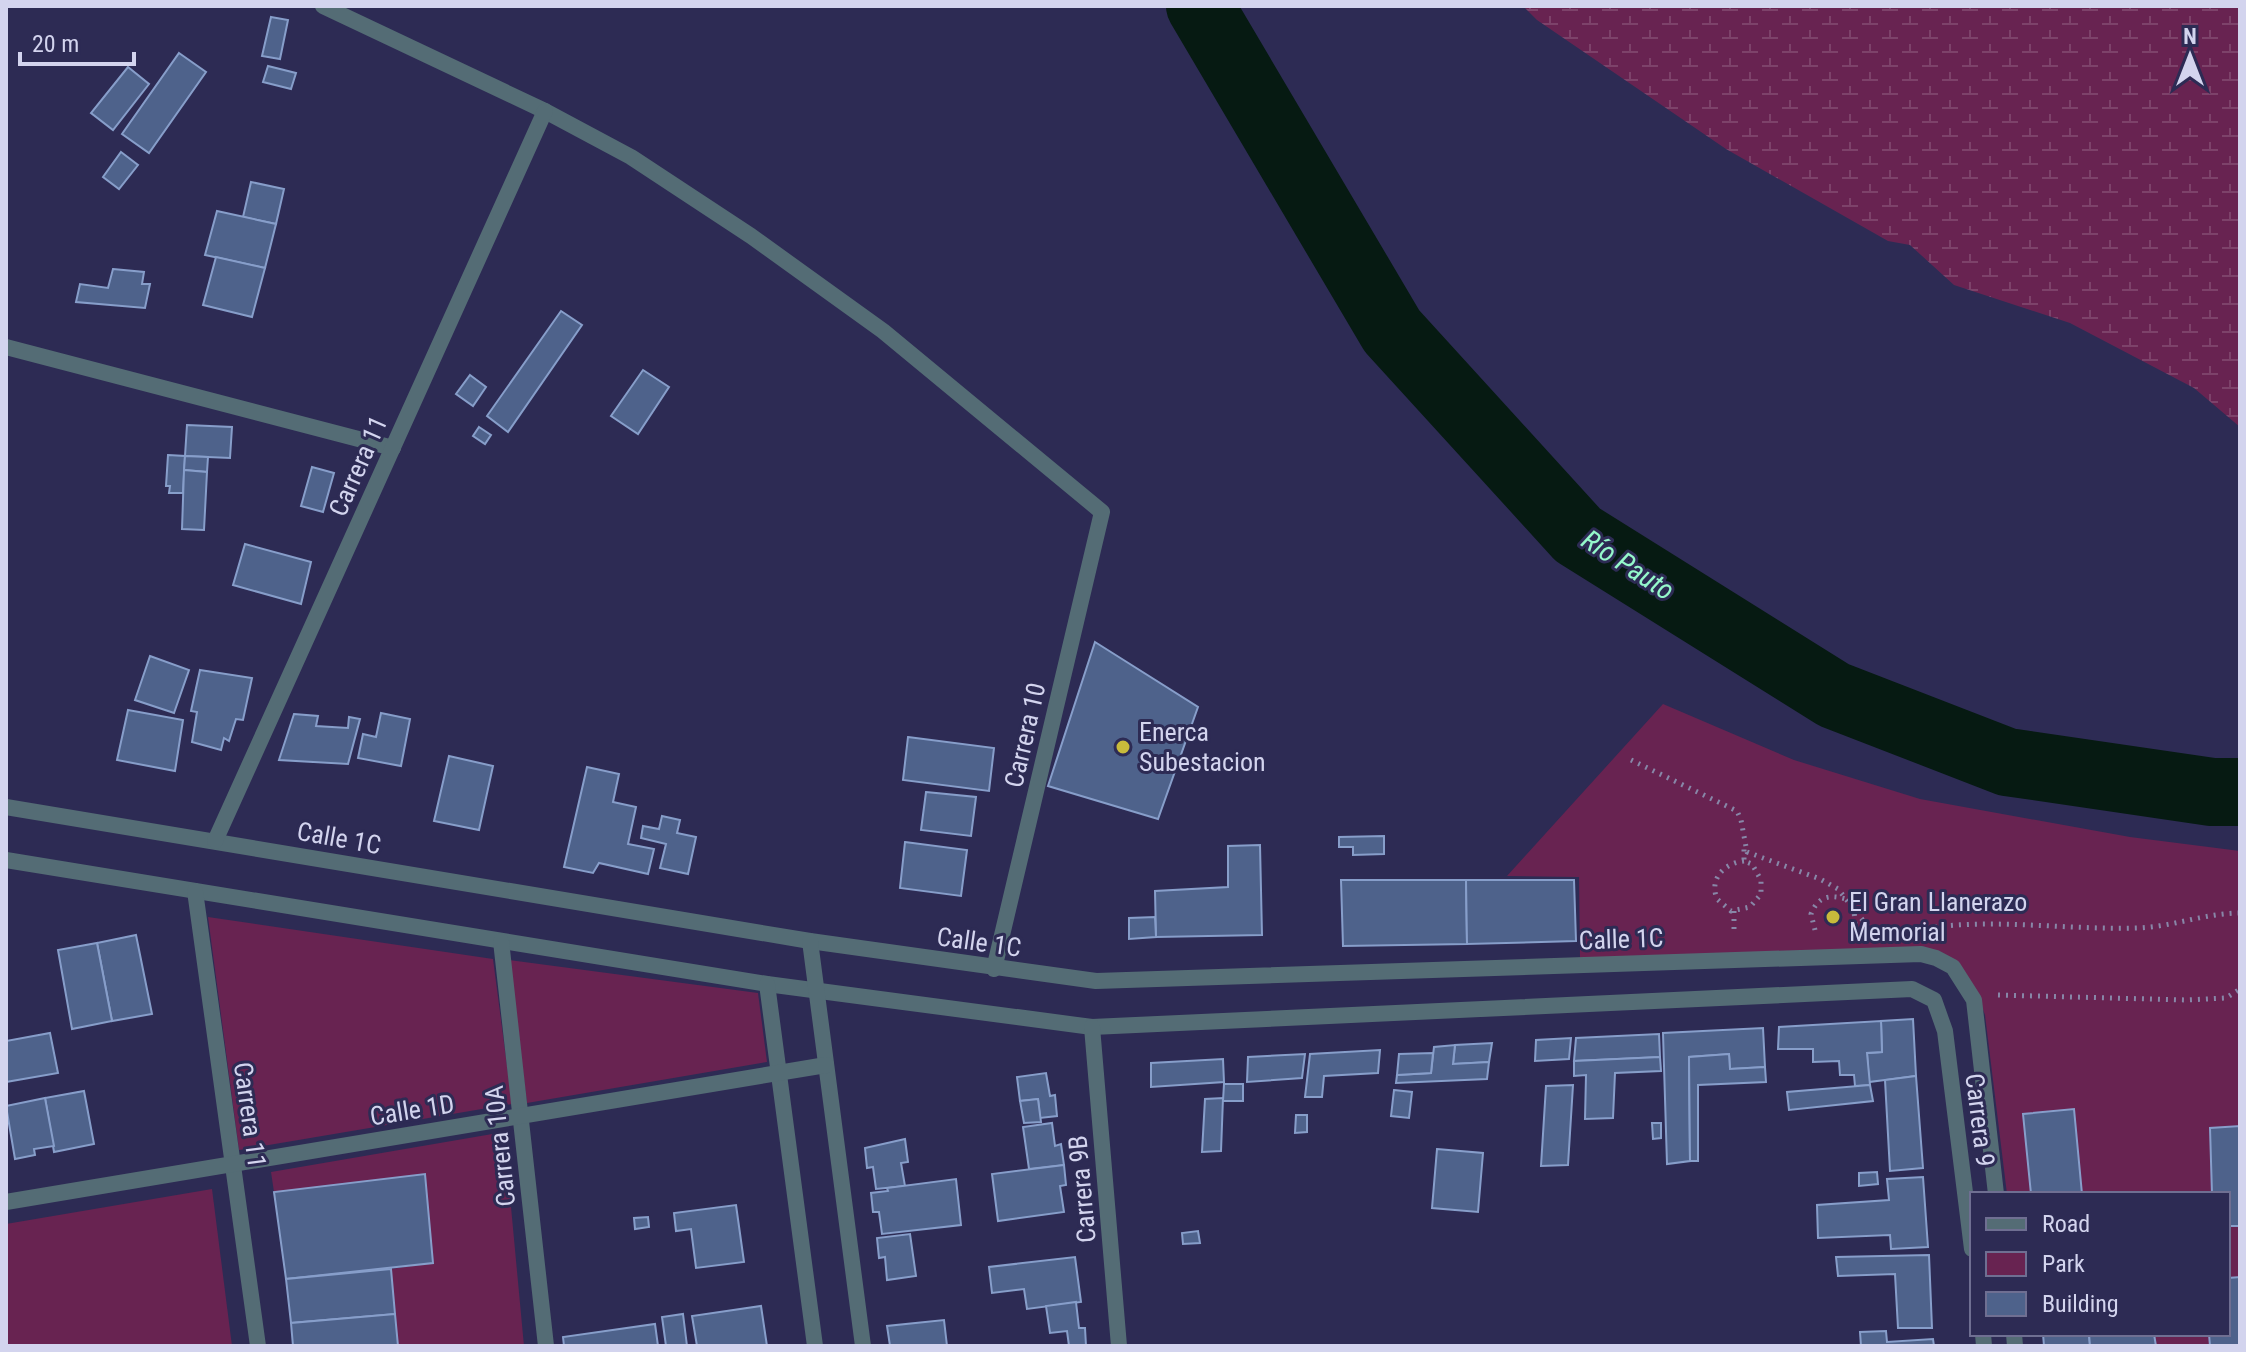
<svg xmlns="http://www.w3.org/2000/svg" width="2246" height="1352" font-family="'Roboto Condensed',sans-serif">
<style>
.green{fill:#682351}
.wetland{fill:url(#wetland-marsh)}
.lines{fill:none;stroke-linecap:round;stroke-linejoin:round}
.river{stroke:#061a12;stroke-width:68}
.building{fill:#4e628b;stroke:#879eca;stroke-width:2}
.path{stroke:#8887a8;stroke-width:5;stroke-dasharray:2 6;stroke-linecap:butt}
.street{stroke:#546c75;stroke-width:16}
.poi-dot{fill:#c8bb3b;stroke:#2d2b54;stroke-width:3}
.labels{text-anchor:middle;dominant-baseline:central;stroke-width:6;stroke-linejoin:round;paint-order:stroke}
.street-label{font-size:26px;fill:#d3d4ee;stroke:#2d2b54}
.poi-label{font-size:26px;fill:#d3d4ee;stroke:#2d2b54;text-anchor:start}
.water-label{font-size:28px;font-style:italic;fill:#95f8cb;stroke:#2d2b54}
</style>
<defs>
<pattern id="wetland-marsh" width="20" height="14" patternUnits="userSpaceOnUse" patternTransform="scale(2)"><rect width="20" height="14" fill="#682351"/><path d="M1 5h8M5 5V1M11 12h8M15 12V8" fill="none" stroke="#7d426a"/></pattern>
</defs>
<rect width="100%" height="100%" fill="#2d2b54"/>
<g class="green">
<path d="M1663,704l131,56 126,39 210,38 110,14v275l-30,2 2,66h-130l-8,-85 -51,5 8,80h-24l-22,-179c-7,-22 -24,-56 -47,-64l-358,7 -1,-81 -72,-1z"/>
<path d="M208,917l285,42 19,145 -273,46z"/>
<path d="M509,960l249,33 9,69 -240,41z"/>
<path d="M504,1132l20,214h-126l-7,-77 42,-6 -9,-89 -150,18 -3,-20z"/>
<path d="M212,1189l20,157h-226v-122z"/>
<path d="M2228,1226h12v51l-12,1z"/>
<path d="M2154,1334h55l1,12h-54z"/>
</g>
<path class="wetland" d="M1523,6h717v421l-46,-39 -124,-65 -116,-38 -44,-40 -22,-4 -162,-92 -189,-129z"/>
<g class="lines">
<path class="river" d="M1200,6l192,325 186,204 256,160 173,67 205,30h28"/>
</g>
<g class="building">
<path d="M271,17l17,3 -8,39 -18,-3z"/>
<path d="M179,53l27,19 -57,81 -27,-19z"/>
<path d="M268,66l28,7 -5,16 -28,-7z"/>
<path d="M128,67l21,17 -36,46 -22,-17z"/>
<path d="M121,152l17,13 -19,24 -16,-12z"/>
<path d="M251,182l33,7 -8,35 -33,-7z"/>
<path d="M217,211l59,13 -11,44 -60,-13z"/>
<path d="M216,257l49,11 -13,49 -49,-12z"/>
<path d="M113,269l31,3 -2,12h8l-5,24 -69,-6 4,-18 28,4z"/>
<path d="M561,311l21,14 -74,107 -21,-16z"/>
<path d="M643,370l26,17 -31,47 -27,-18z"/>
<path d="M470,375l16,12 -13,19 -17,-12z"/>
<path d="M187,425l45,2 -2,31 -45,-2z"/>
<path d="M479,427l12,8 -6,9 -12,-8z"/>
<path d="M168,455l17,1 -2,37h-14l1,-7h-4z"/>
<path d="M185,456l23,1 -1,15 -23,-2z"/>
<path d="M312,467l22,6 -11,39 -22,-6z"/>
<path d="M184,470l23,2 -3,58 -22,-1z"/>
<path d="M245,544l66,18 -10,42 -68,-19z"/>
<path d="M1095,642l103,65 -40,112 -110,-33z"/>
<path d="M150,656l39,14 -15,43 -39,-13z"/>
<path d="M200,670l52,8 -9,42 -7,-1 -7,22 -5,-3 -3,12 -29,-8 5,-30 -6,-1z"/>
<path d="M128,710l55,10 -8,51 -58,-11z"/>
<path d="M381,713l29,6 -9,47 -43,-8 5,-24 13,3z"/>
<path d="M294,714l24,2 -2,10 32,2 1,-11 11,2 -12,45 -69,-4z"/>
<path d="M908,737l86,11 -5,43 -86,-11z"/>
<path d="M449,756l44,10 -14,64 -45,-9z"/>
<path d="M587,767l32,7 -6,28 23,5 -8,37 26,5 -6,25 -49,-11 -6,10 -29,-6z"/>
<path d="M926,792l50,5 -5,39 -50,-6z"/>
<path d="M662,816l18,4 -3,13 19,4 -8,37 -28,-6 6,-24 -25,-6 2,-12 16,3z"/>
<path d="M1384,836v18l-31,1v-8h-14v-10z"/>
<path d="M905,842l62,8 -6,46 -61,-8z"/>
<path d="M1260,845l2,90 -106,2 -1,-46 73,-4v-41z"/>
<path d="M1341,880h125l1,64 -124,2z"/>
<path d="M1466,880h108l2,61 -109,3z"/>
<path d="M1155,917l1,20 -27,2v-21z"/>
<path d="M136,935l16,79 -40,7 -15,-78z"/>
<path d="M97,943l15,78 -40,8 -14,-79z"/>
<path d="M1913,1019l3,57 -47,6 -2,-29 15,-1 -1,-31z"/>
<path d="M1881,1021l1,31 -15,1 3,32 -15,1 -1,-11h-14l-1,-14 -26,1v-13h-35l1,-22z"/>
<path d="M1763,1028l2,39 -35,2 -1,-15 -40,3 1,104 -23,3 -4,-131z"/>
<path d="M50,1033l8,40 -52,9v-41z"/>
<path d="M1659,1034l1,23 -86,4 2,-23z"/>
<path d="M1571,1038l-2,21 -34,2 1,-21z"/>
<path d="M1492,1043l-3,19 -36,2 2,-19z"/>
<path d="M1455,1045l-2,19 36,-2 -2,17 -91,4 1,-8 34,-2 3,-26z"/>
<path d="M1380,1050l-2,23 -54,3 -2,21h-17l5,-43z"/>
<path d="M1433,1053l-2,20 -34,2 2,-21z"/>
<path d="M1305,1054l-3,24 -55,4 1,-25z"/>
<path d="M1729,1054l1,15 35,-2 1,15 -68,3v76h-8l-1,-104z"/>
<path d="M1660,1057l1,14 -46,2 -2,45 -28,1 1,-44 -12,1v-15z"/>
<path d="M1223,1059l1,23 -73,5v-24z"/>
<path d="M1046,1073l4,23 5,-1 2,21 -17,2 -2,-19 -18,2 -3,-24z"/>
<path d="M1916,1076l7,92 -33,3 -5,-91z"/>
<path d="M1224,1084h19v17h-20z"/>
<path d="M1573,1085l-5,80 -27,1 5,-80z"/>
<path d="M1870,1085l3,16 -84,9 -2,-18z"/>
<path d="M1394,1090l18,2 -3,26 -18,-2z"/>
<path d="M84,1091l10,53 -40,8 -9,-54z"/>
<path d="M45,1098l9,48 -20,3 1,6 -20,4 -9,-53z"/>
<path d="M1223,1098l-2,53 -19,1 3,-53z"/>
<path d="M1038,1099l3,23 -17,1 -4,-22z"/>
<path d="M2074,1109l8,85h-51l-8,-80z"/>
<path d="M1296,1115h11v17l-12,1z"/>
<path d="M1052,1123l3,23 6,-2 3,21 -35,4 -6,-42z"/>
<path d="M1652,1123h9v15l-8,1z"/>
<path d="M2240,1126v100h-12v-32h-16l-2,-66z"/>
<path d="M905,1139l3,23 -7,1 4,23 -29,3 -3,-22 -6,1 -2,-20z"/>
<path d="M1437,1149l46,4 -5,59 -46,-4z"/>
<path d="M1064,1165l2,20 -6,1 4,26 -66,9 -6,-47z"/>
<path d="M1877,1172l1,12 -19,2v-13z"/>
<path d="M425,1174l8,89 -147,16 -12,-87z"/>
<path d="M1923,1177l5,70 -37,2 -1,-14 -72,3 -1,-33 72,-5 -2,-21z"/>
<path d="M956,1179l5,46 -79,9 -3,-22h-6l-2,-19 17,-2 -1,-3z"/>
<path d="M736,1205l8,57 -48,6 -5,-39 -15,2 -2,-18z"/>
<path d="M648,1217l1,10 -14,2 -1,-11z"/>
<path d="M1198,1231l2,12 -17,1 -1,-11z"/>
<path d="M910,1234l6,42 -29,4 -2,-23 -6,1 -2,-20z"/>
<path d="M1929,1255l3,73h-34l-3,-54 -57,2 -2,-19z"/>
<path d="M1075,1257l6,45 -54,7 -3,-20 -32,4 -3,-26z"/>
<path d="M391,1269l4,45 -104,9 -5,-44z"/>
<path d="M2240,1277v69h-30l-1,-12h19v-56z"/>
<path d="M1076,1302l3,26h6l1,18h-17l-2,-15 -17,2 -4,-27z"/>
<path d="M761,1306l6,40h-70l-5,-30z"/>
<path d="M395,1314l3,32h-105l-2,-23z"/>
<path d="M683,1314l4,32h-21l-4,-29z"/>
<path d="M944,1320l3,26h-57l-3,-20z"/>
<path d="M655,1324l3,22h-94l-1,-9z"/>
<path d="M1886,1331l1,11 46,-3 1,7h-73l-1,-14z"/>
<path d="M2043,1334h46l1,12h-46z"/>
<path d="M2089,1334h65l2,12h-66z"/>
</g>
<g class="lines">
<g class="path">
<path d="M1631,760l106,51 4,9 6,32 73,27 18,10 31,39"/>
<path d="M1744,861c-20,2 -35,18 -27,38l14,12 19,-4 11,-13v-14l-9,-16 -8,-3v-13"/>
<path d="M1734,911v23"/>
<path d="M1935,927c67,-8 134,3 202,1 35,-1 68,-15 103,-15"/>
<path d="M1815,930l-4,-16c7,-17 17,-20 35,-15"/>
<path d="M1851,931l4,-8 -1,-13"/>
<path d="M1998,995l189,5 39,-2 14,-9"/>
</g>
<g class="street">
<path d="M323,6l222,105 86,46 120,79 132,95 219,181 -108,457"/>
<path d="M6,347l387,101"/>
<path d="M6,807l804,134 286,40 825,-27 15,4 17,9 21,33 22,194"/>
<path d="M215,841l330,-730"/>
<path d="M6,860l761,124 325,43 820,-38 22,11 11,31 27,218"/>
<path d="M195,891l63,455"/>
<path d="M501,941l45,405"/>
<path d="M810,941l53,405"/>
<path d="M767,984l48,362"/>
<path d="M1092,1027l27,319"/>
<path d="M6,1202l820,-137"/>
<path d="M1983,1334l1,12"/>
<path d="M2014,1334l1,12"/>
</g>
</g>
<g class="poi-dot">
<circle cx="1123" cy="747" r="8"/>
<circle cx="1833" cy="917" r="8"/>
</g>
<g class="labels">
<g class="street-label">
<text transform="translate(358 466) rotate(-66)">Carrera 11</text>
<text transform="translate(1025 735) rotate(-77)">Carrera 10</text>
<text transform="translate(339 838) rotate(10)">Calle 1C</text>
<text transform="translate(1621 939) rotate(-2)">Calle 1C</text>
<text transform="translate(979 942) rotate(8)">Calle 1C</text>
<text transform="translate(412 1110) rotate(-9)">Calle 1D</text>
<text transform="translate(250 1115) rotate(82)">Carrera 11</text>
<text transform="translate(1980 1120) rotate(83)">Carrera 9</text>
<text transform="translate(500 1146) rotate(-96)">Carrera 10A</text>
<text transform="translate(1082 1189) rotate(-95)">Carrera 9B</text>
</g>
<g class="poi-label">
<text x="1139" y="732">Enerca<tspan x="1139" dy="30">Subestacion</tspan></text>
<text x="1849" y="902">El Gran Llanerazo<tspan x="1849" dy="30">Memorial</tspan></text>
</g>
<g class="water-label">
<text transform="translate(1628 565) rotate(33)">Río Pauto</text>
</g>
</g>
<rect width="2246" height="1352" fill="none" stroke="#d3d4ee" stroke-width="16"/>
<rect x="1970" y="1192" width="260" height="144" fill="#2d2b54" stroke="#6f6f92" stroke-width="2"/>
<rect x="1986" y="1218" width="40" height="12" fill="#546c75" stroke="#6f6f92" stroke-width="2"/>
<text x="2042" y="1232" font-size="24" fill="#d3d4ee">Road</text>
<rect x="1986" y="1252" width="40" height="24" fill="#682351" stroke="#6f6f92" stroke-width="2"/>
<text x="2042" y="1272" font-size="24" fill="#d3d4ee">Park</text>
<rect x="1986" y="1292" width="40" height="24" fill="#4e628b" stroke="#6f6f92" stroke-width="2"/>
<text x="2042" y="1312" font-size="24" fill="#d3d4ee">Building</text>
<g transform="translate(2190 56)" stroke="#2d2b54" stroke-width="6" paint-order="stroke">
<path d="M0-6L14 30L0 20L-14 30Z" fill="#d3d4ee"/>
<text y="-12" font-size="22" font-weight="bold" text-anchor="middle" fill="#d3d4ee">N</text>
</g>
<path d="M20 52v12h114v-12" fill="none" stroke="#d3d4ee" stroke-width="4"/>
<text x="32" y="52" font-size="24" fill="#d3d4ee" stroke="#2d2b54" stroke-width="6" paint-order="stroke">20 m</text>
</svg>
